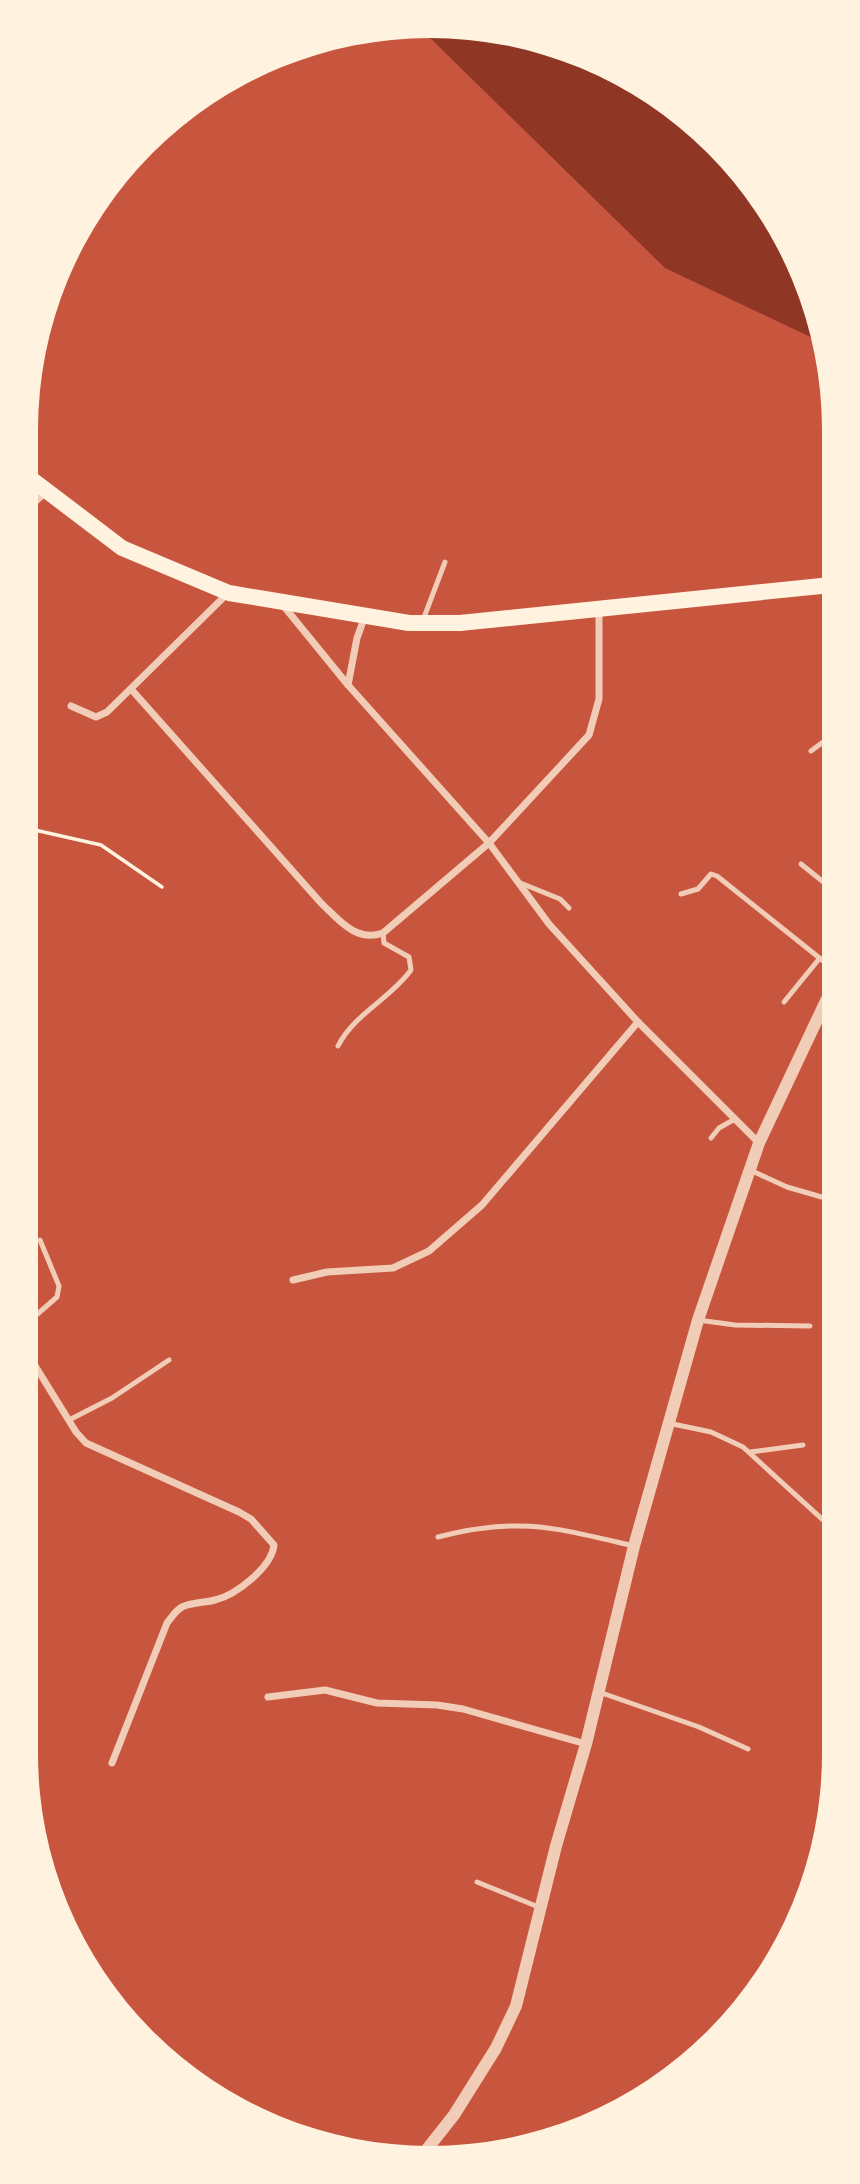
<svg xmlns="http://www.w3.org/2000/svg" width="860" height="2184" font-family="'Nunito Sans',sans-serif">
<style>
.water{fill:#8f3625}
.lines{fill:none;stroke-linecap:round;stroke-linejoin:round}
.path{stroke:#fff3e0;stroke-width:3.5}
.service{stroke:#f1ccb7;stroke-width:5}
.minor{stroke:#f1ccb7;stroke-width:7}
.tertiary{stroke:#f1ccb7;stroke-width:12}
.primary{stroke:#fff3e0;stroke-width:16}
</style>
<rect width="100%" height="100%" fill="#c8553d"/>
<path class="water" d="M422,30l137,18 95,46 80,70 58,88 27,89 -154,-73z"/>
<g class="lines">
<path class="path" d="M26,828l75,17 61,42"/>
<g class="service">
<path d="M423,620l22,-58"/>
<path d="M811,751l20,-15"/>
<path d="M801,864l31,25"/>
<path d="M518,882l42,17 9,9"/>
<path d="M681,894l17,-5 13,-15 6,2 115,92"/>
<path d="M784,1002l35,-43"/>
<path d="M338,1046c16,-32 52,-47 73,-76l-2,-13 -25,-14 -1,-10"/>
<path d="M711,1138l8,-10 16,-9"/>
<path d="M750,1170l37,17 45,13"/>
<path d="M698,1320l37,5 75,1"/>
<path d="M26,1324l31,-27 2,-11 -19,-46"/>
<path d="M69,1420l43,-22 57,-38"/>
<path d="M668,1423l43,9 32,15 90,82"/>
<path d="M750,1452l53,-7"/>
<path d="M438,1537c81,-21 118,-9 196,9"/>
<path d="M599,1692l100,35 49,22"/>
<path d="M477,1882l64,26"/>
</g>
<g class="minor">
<path d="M26,510l21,-19"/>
<path d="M282,604l66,81 141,158 60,81 89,98 121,121"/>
<path d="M348,685l9,-47 8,-22"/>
<path d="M131,689l190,214c17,16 35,40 62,30l106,-90 100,-108 10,-36v-90"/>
<path d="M71,706l25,11 11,-5 121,-119"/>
<path d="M293,1280l34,-8 66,-4 36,-17 53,-46 156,-183"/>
<path d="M26,1351l50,81 10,11 153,69 12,7 23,26c-2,22 -38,50 -59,55 -11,3 -22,2 -33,7 -6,3 -11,11 -15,16l-55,140"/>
<path d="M268,1697l57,-7 52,13 60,2 26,4 123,35"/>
</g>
<path class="tertiary" d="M424,2153l30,-38 42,-67 20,-42 40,-160 30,-102 48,-198 64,-226 61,-177 73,-155"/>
<path class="primary" d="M26,475l96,73 107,45 180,30h51l371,-38"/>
</g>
<path d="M0 0H860V2184H0ZM430 38H430A392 392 0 0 1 822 430V1754A392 392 0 0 1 430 2146H430A392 392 0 0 1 38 1754V430A392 392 0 0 1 430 38Z" fill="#fff3e0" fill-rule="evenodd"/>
</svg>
